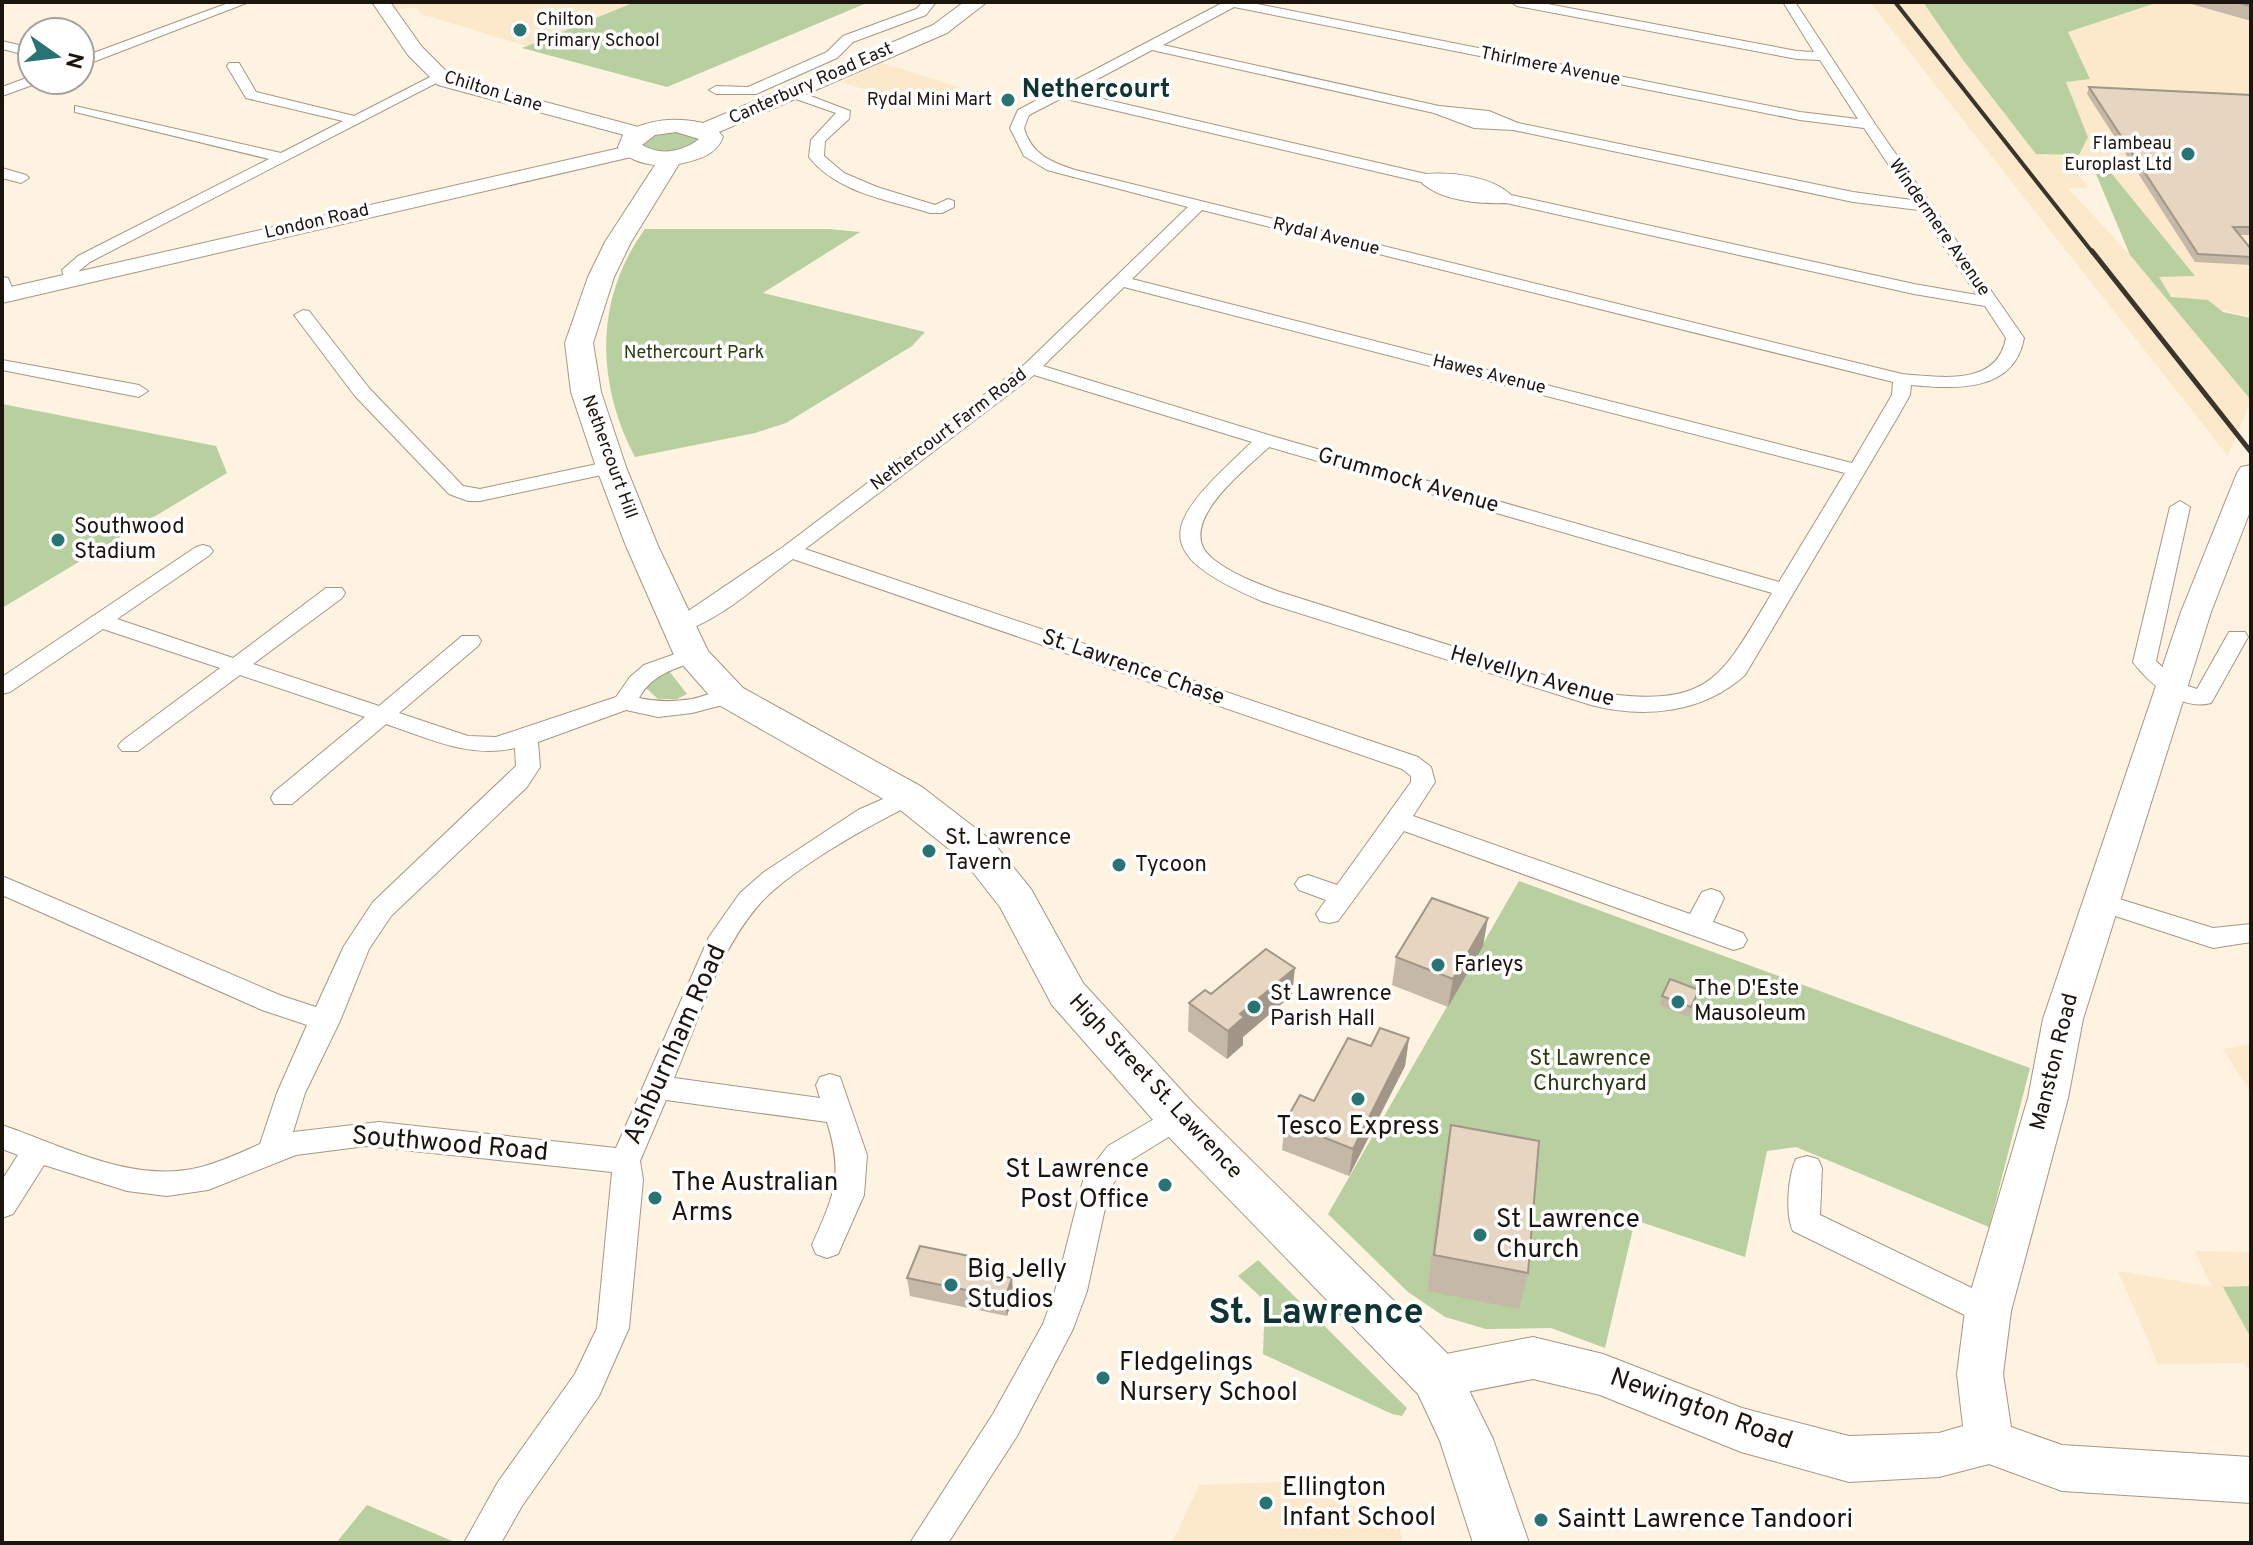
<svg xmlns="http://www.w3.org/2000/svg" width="2253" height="1545" font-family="Overpass,sans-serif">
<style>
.built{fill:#fce8cb}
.green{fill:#b8cfa0}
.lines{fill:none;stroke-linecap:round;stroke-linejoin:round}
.street-casing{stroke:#a59783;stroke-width:2}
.secondary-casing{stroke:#a59783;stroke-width:2}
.primary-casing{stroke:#a59783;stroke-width:2}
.street{fill:#fff;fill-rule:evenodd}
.secondary{fill:#fff;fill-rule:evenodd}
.primary{fill:#fff;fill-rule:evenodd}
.rail-far1{stroke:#3a342b;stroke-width:4}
.rail{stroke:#3a342b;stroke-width:5}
.wall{fill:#c6b8a6}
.shaded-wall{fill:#a19687}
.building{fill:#e6d6c1;stroke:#a19687;stroke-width:2}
.poi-dot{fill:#287373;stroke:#fff;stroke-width:3}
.labels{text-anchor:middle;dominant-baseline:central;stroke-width:7;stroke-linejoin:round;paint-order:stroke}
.far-poi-label{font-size:18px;fill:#1b150e;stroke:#fff;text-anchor:end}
.far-street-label{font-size:18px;fill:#1b150e;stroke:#fff}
.far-park-label{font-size:18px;fill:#2a3b11;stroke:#fff}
.street-label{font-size:22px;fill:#1b150e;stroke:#fff}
.poi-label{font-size:22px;fill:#1b150e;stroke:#fff;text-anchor:start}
.park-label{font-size:22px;fill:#2a3b11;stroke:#fff}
.far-district-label{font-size:26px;font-weight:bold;fill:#103334;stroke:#fff}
.near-street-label{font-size:26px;fill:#1b150e;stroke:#fff}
.near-poi-label{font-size:26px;fill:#1b150e;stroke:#fff;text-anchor:start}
.near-district-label{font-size:36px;font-weight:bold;fill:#103334;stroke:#fff}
</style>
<rect width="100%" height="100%" fill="#fef2e0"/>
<g class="built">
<path d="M388,2h247l-109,44 -105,-32 -5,-7 -21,3z"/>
<path d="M1870,2h53l40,58 73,94h25l28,34h-21l69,75 114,137 -23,56z"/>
<path d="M2159,2h92v315l-80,-19 -13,-21 36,-1 -82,-102h-16l-17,-19 9,-18 -22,-55 24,-4 -22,-46z"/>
<path d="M882,63l80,25 -41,19 -80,-25z"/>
<path d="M2251,1044v50l-28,-45z"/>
<path d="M2195,1251l56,1v121l-6,-10 -87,1 -40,-93 94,16z"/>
<path d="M1279,1482l120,39 3,22h-230l27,-58z"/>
</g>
<g class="green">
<path d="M635,2h234l-202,85 -145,-39z"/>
<path d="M1923,2h236l-91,30 22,47 -24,3 22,55 -9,18 -43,-1 -73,-94z"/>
<path d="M675,129l26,9c-17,18 -38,16 -60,8l1,-7z"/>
<path d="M2112,174l83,102 -36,1 12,20 37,3 15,12 28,6v82l-121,-145 -34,-81z"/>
<path d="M645,229h184l31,3 -97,61 162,39 -13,14 -126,77 -31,10 -120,24c-39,-74 -41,-158 10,-228z"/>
<path d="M2,404l214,42 11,27 -225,135z"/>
<path d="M669,671l18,23 -10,5h-19l-14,-13 4,-7z"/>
<path d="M1519,881l511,187 -41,159 -193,-80 -29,4 -22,106 -110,-37 -30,128 -54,-20 -65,1 -41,-12 -37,-25 -80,-78z"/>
<path d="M1258,1260l149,148 -5,8 -10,-2 -129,-60 2,-53 -27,-25z"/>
<path d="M2251,1286v52l-28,-51z"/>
<path d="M367,1505l90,38h-121z"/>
</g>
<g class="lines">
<g class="street-casing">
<g id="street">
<path d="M231,2h18l-169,65v-9z"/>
<path d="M923,2h13l-10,13 -73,27 -16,16 -81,36h-40l-7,-4 7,-4 32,1 79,-35 16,-16 73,-27z"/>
<path d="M1224,2h23l553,110 58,7 -38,-59 -23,-1 -280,-53 -6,-4h26l260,49 17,1 -31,-50h12l80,122 149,214c-10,55 -69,51 -113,47l-1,10 -13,23 -152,257c-42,38 -100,44 -154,30l-327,-103c-124,-52 -95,-82 -12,-160l-218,-67 -229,174 613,208 13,10 4,15 -22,34 277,98 12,-22 9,-3 9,3 4,6 -11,24 30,11 4,7 -4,7 -9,3 -9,-3 -321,-116 -66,90 -9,2 -9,-2 -4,-7 10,-14 -27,-10 -4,-6 4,-6 9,-3 29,10 74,-103v-6l-9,-7 -609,-210c-35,25 -74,63 -116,74l-11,-7 117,-79 242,-183 163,-157 -141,-37 -23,-14 -14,-28 8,-18zM1234,7l566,113 64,8 48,72 -59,-8 -335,-69 -29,-12 -50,-5 -276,-61zM1152,50l282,63 40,15 39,2 340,72 66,8 58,85 -63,-11 -403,-89c-20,-19 -59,-23 -85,-21l-353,-82zM1062,98l359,84c20,19 59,22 85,21l408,91 71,12 21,32c-9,49 -65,39 -104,36l-827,-204c-24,-8 -44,-16 -51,-42l5,-13zM1202,210l691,172 -1,13 -40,68 -720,-184zM1124,287l721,186 -66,109 -507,-146 -229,-70zM1269,447l503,146c-51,85 -61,115 -171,100l-321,-101c-23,-9 -47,-17 -67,-33 -42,-33 32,-89 56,-112z"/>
<path d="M2,41l21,5 2,3 -7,4 -16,-4z"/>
<path d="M229,63h10l17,29 98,24 80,-41 12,3 -356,184 -11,9 -1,13h-12l-4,-14 16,-14 191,-97 -194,-47v-6l206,47 62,-32 -97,-23 -19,-32z"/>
<path d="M32,76v4h8l-2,3 -36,13v-9z"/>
<path d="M795,90l55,21 -1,8 -24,22 -1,15 20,17 33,14 58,18 13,-6 6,2v6l-12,6h-12c-41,-13 -93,-20 -121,-56l2,-17 25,-27 -46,-16v-6z"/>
<path d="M2,168l24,7 3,3 -8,5 -19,-5z"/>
<path d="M2,277l6,1 7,17 -2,4h-11z"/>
<path d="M303,310l6,1 60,77 94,98 17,3 131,-28 10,6 -10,6 -131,28h-12l-19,-7 -94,-98 -61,-81z"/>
<path d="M2,360l137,25 9,6 -9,6 -137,-27z"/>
<path d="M2180,501l10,6 -34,154 23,22 18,6 32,-57h16l3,5 -34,61 -3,5c-29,8 -62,-19 -78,-41l37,-155z"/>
<path d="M203,545l7,2 3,4 -3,4 -93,64 116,39 93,-70h16l3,5 -3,5 -89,66 126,42 83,-70h16l3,5 -3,5 -79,67 69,23 28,1 120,-40 14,-20 14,-12 48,-17 11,7 -3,5c-24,8 -48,14 -61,38 18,4 34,4 53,1 15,-3 31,-12 46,-8l3,5 -3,5 -46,12 -34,4 -32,-7 -88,32 2,25 -13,20 -136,129 -22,33 -29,72 -35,72 -12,39 86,-10 237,26 93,-211 31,-44 24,-21 94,-62 50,-22 9,2 3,6 -3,6c-44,21 -129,68 -160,105 -40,47 -59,115 -83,171l146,20 -4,-13 4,-8 10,-3 10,3 27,78 -3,40 -26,59 -11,4 -11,-4 -4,-9c22,-50 32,-69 15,-123l-161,-22 -26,61 3,19 -14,148 -30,68 -77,110 -21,37h-37l34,-61 77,-108 22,-46 15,-156 -246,-26 -70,9 -88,35 -41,6 -40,-5 -83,-26 -31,49 -11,4v-38l16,-25 -16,-6v-24c61,21 129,58 195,43 22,-5 43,-15 63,-24l17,-51 30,-68 -45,-15 -260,-115v-19l280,120 34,11 28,-61 29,-44 143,-136 -1,-18c-45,11 -87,-10 -129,-24l-94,80h-18l-3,-6 3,-6 91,-75 -125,-42 -102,76h-16l-4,-5 4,-5 98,-73 -117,-39 -93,63 -8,2v-17l194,-130z"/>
<path d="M2100,893l113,35 38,-4v18l-38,6 -122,-40 -4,-6 4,-6z"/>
<path d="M1178,1105l10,4 5,8 -5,8 -60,37 -19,28 -22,101 -14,38 -56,107 -69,107h-38l83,-129 50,-90 12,-33 29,-114 24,-31z"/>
<path d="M1807,1156l11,3 4,9 -2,47 179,86 5,10 -5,10 -11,4 -11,-4 -184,-90c-8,-17 -5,-55 3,-72z"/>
</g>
</g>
<g class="secondary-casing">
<g id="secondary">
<path d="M372,2h18l32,45 30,30 194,52 3,4 -10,6 -201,-54 -30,-30z"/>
<path d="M633,145l11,6 -4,4 -638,148v-14z"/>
<path d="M2251,465v44l-40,103 -128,407 -15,79 -57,213 -8,63 8,53 51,18 189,12v46l-189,-12 -73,-27 -50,13 -90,5 -108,-30 -141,-57 -67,-16 -97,19 -16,-6 -7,-15 7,-15 16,-6 97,-19 70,17 139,54 107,28 90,-3 24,-7 -6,-52 8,-63 63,-213 15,-79 138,-407 56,-139 4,-6z"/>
</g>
</g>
<g class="primary-casing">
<path id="primary" d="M964,2h23l-40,31 -228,99 4,5c-7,19 -27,23 -44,27l-48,78 -17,35 -21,66 8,49 25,75 32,79 50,105 35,37 179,99 70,54 39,48 52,94 111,121 260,256 39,79 36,104h-56l-33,-102 -22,-47 -256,-264 -110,-125 -52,-98 -36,-46 -70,-56 -177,-101 -43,-49 -48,-109 -30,-79 -25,-75 -6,-49 23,-66 17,-35 50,-77c-15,-2 -28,-6 -37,-18l6,-14c26,-14 50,-16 79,-10l230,-98zM676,132l23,7c-16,13 -39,17 -57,6l13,-10z"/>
</g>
<use href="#street" class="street"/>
<use href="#secondary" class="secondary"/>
<use href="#primary" class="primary"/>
<path class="rail-far1" d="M1895,2l198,251"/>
<path class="rail" d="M2092,251l159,201"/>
</g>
<g class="wall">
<path d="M2184,2h67v19z"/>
<path d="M2089,87l162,8v140h-11l11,14v16l-56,-3 -108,-168z"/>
<path d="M1483,946l-35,61 -56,-22 4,-28z"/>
<path d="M1699,990l-10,27 -29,-11 2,-10z"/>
<path d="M1211,994l81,1 -49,42v8l-16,14 -39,-28 1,-28z"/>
<path d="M1409,1038l-4,28 -56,110 -67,-26 3,-28 29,-21 57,-55z"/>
<path d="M1451,1125l77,148 -9,36 -92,-18 17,-129z"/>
<path d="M989,1260l1,14 22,4 1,19 -6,19 -97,-20 -3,-18z"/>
</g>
<g class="shaded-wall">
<path d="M1488,918l-5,28 -35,61 5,-28z"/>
<path d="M1295,968l-3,27 -49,42v8l-16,14 1,-28 12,-17z"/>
<path d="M1409,1038l-4,28 -56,110 4,-27z"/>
<path d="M989,1260l1,18 -6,-5z"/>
<path d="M1012,1278l1,19 -6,19 -2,-18z"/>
</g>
<g class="building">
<path d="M2236,2h15v4z"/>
<path d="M2089,87l162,8v132h-18l18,22v8l-53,-3z"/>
<path d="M1432,898l56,20 -35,61 -57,-22z"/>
<path d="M1266,949l29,19 -55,46 4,3 -16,14 -39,-28 16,-13 6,4z"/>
<path d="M1670,979l29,11 -8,17 -29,-11z"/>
<path d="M1380,1028l29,10 -56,111 -68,-27 15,-27 14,6 34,-63 23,8z"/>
<path d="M1451,1125l88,16 -11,132 -94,-18z"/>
<path d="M920,1246l69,14 -5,13 28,5 -7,20 -98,-20z"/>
</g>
<g class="poi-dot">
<circle cx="520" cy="30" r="8"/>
<circle cx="1008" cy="100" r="8"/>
<circle cx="2188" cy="154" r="8"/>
<circle cx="58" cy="540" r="8"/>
<circle cx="929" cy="851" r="8"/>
<circle cx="1119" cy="865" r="8"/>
<circle cx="1438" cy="965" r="8"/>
<circle cx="1678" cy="1002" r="8"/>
<circle cx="1254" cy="1007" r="8"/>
<circle cx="1358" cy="1099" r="8"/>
<circle cx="1165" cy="1185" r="8"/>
<circle cx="655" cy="1198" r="8"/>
<circle cx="1480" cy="1235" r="8"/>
<circle cx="951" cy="1285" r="8"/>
<circle cx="1103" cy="1378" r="8"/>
<circle cx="1266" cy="1503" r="8"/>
<circle cx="1541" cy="1520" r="8"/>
</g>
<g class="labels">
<g class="far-poi-label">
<text x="536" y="20" text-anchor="start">Chilton<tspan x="536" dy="21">Primary School</tspan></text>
<text x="992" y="100">Rydal Mini Mart</text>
<text x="2172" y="144">Flambeau<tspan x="2172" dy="21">Europlast Ltd</tspan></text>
</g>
<g class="far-street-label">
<text transform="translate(1550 67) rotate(11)">Thirlmere Avenue</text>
<text transform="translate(811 84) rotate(-24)">Canterbury Road East</text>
<text transform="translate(493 92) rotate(17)">Chilton Lane</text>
<text transform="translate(317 222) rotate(-13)">London Road</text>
<text transform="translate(1939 228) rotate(55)">Windermere Avenue</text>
<text transform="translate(1326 237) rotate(14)">Rydal Avenue</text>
<text transform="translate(1489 375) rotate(14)">Hawes Avenue</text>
<text transform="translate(949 430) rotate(-37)">Nethercourt Farm Road</text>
<text transform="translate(609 457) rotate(70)">Nethercourt Hill</text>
</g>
<g class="far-park-label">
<text x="694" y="353">Nethercourt Park</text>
</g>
<g class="street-label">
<text transform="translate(1408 481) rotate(16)">Grummock Avenue</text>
<text transform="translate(1133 668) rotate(19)">St. Lawrence Chase</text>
<text transform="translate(1532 677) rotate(16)">Helvellyn Avenue</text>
<text transform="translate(2055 1062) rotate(-76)">Manston Road</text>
<text transform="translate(1155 1087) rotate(47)">High Street St. Lawrence</text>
</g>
<g class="poi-label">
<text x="74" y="527">Southwood<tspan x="74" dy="25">Stadium</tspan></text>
<text x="945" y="838">St. Lawrence<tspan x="945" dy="25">Tavern</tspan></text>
<text x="1135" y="865">Tycoon</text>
<text x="1454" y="965">Farleys</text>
<text x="1694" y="989">The D'Este<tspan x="1694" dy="25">Mausoleum</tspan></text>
<text x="1270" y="994">St Lawrence<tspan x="1270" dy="25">Parish Hall</tspan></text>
</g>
<g class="park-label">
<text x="1590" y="1059">St Lawrence<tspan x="1590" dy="25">Churchyard</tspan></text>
</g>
<g class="far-district-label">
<text x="1096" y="90">Nethercourt</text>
</g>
<g class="near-street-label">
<text transform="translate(676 1045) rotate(-66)">Ashburnham Road</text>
<text transform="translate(450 1145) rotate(5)">Southwood Road</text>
<text transform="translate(1701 1410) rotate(20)">Newington Road</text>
</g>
<g class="near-poi-label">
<text x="1358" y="1127" text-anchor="middle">Tesco Express</text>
<text x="1149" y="1170" text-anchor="end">St Lawrence<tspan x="1149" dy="30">Post Office</tspan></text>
<text x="671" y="1183">The Australian<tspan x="671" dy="30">Arms</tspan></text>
<text x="1496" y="1220">St Lawrence<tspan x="1496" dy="30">Church</tspan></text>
<text x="967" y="1270">Big Jelly<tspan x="967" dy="30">Studios</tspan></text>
<text x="1119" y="1363">Fledgelings<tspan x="1119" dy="30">Nursery School</tspan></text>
<text x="1282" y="1488">Ellington<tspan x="1282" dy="30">Infant School</tspan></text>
<text x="1557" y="1520">Saintt Lawrence Tandoori</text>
</g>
<g class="near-district-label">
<text x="1316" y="1314">St. Lawrence</text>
</g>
</g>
<rect width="2253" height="1545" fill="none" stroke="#1b150e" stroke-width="8"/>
<g transform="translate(56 56) rotate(104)"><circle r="38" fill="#ffffff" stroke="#a4a19f" stroke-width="2"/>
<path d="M0-6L14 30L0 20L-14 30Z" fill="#287373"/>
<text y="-12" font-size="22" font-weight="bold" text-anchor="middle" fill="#1b150e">N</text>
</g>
</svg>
